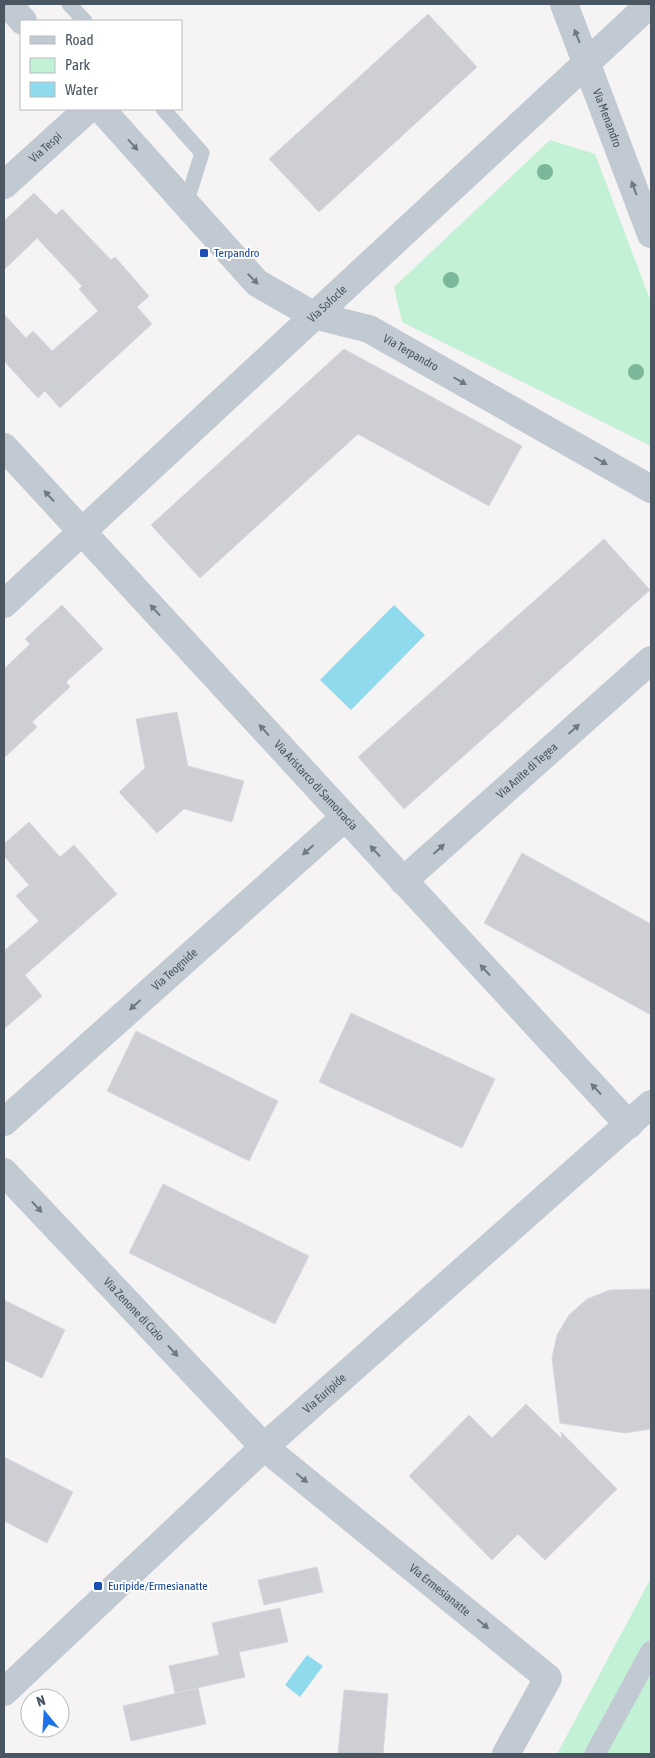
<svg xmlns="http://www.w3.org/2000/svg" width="655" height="1758" font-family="'Asap Condensed',sans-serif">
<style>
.green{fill:#c3f1d5}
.water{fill:#90daee}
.building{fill:#cdcfd5;stroke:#d7d9de}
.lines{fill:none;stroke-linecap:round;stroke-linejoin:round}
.service{stroke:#c1cad2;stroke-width:15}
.pedestrian{stroke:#c1cad2;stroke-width:21}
.minor{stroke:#c1cad2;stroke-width:28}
.tree{fill:#7bb799}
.oneway{fill:#6e7983}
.transit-dot{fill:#1a4fb4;stroke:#fff;stroke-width:2}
.labels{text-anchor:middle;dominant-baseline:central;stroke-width:4;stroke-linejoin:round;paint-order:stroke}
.street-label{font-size:12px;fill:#4a5661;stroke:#fff}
.transit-label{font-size:12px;fill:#164399;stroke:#fff;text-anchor:start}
</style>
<rect width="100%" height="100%" fill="#f5f3f3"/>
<g class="green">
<path d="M550,140l45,14 56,148v144l-249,-124 -8,-35z"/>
<path d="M651,1578v176h-94z"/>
</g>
<g class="water">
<path d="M394,605l31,30 -74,75 -31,-30z"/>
<path d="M307,1655l16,11 -23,31 -15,-12z"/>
</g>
<g class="building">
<path d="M428,14l49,53 -158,145 -50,-53z"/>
<path d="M34,193l22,22 6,-6 49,51 4,-3 34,39 -12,11 15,17 -92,84 -15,-17 -7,7 -34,-37v-47l22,24 7,-7 19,20 46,-40 -19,-22 3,-3 -45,-48 -33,32v-49z"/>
<path d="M344,349l178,97 -33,60 -131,-72 -158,144 -49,-53z"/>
<path d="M604,539l46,51 -246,219 -46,-52z"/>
<path d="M62,605l41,44 -37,33 4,5 -38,35 5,5 -33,31v-89l26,-25 -5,-5z"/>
<path d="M177,712l11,54 56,15 -12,41 -48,-13 -27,24 -38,-41 26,-24 -9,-49z"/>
<path d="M29,822l31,35 14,-12 43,49 -92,81 17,21 -38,33v-78l35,-30 -23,-25 13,-11 -25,-29v-12z"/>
<path d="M522,853l129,71v91l-167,-92z"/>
<path d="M351,1013l144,66 -33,69 -143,-66z"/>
<path d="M136,1031l142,70 -29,60 -142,-70z"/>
<path d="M163,1184l146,72 -34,68 -146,-71z"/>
<path d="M651,1289v140l-26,4 -65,-10 -8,-65 5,-23 12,-20 18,-16 23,-9z"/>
<path d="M4,1300l61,30 -23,48 -38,-18z"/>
<path d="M526,1404l36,35 -1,-7 56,57 -72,71 -27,-26 -26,26 -83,-84 60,-61 23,23z"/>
<path d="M4,1457l69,35 -26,51 -43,-22z"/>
<path d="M317,1567l6,25 -59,13 -6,-25z"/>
<path d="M280,1608l8,34 -49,10 6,25 -70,16 -6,-27 50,-11 -7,-32z"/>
<path d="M198,1688l8,36 -75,17 -8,-35z"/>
<path d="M344,1690l44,4 -5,60h-45z"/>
</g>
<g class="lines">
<g class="service">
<path d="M69,4l16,17"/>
<path d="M163,109l39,44 -16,51"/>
</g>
<path class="pedestrian" d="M595,1754l56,-103"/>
<g class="minor">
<path d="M8,4l15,17"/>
<path id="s1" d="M564,4l87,230"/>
<path id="s2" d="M101,109l156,174 56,32 56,14 282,160"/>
<path id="s3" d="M4,185l84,-76"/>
<path id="s4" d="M4,447l625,678"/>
<path id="s5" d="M4,604l646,-600"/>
<path id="s6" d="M403,881l248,-221"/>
<path id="s7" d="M4,1122l340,-304"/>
<path id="s8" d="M4,1172l260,275 284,231 -42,76"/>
<path id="s9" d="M4,1692l260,-245 387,-343"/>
</g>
</g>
<g class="tree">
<circle cx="545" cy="172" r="8"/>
<circle cx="451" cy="280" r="8"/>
<circle cx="636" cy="372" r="8"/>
</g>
<defs><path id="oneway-solid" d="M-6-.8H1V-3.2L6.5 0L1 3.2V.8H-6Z" transform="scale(1.25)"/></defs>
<g class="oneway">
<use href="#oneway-solid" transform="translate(577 36) rotate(-112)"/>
<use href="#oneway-solid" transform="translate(133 145) rotate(48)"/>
<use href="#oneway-solid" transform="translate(634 188) rotate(-110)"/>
<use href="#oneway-solid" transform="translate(253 279) rotate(45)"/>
<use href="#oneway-solid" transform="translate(460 381) rotate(30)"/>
<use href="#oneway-solid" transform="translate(601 461) rotate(30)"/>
<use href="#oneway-solid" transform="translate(49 496) rotate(-133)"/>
<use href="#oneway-solid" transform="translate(155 610) rotate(-132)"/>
<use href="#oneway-solid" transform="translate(574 729) rotate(-42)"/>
<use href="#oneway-solid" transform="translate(264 730) rotate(-132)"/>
<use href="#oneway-solid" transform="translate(439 849) rotate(-42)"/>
<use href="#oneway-solid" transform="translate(308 850) rotate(138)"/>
<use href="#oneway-solid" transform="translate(375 851) rotate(-133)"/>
<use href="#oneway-solid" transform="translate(485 970) rotate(-133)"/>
<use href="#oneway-solid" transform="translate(135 1005) rotate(138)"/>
<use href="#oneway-solid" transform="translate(596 1089) rotate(-133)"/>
<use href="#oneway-solid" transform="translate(37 1207) rotate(47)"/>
<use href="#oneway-solid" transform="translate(173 1351) rotate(47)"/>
<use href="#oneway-solid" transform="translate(302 1478) rotate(39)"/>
<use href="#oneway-solid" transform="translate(483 1624) rotate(40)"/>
</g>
<g class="transit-dot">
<rect x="199" y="248" width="10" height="10" rx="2.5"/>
<rect x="93" y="1581" width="10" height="10" rx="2.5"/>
</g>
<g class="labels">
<g class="street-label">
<text stroke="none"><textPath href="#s1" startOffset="122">Via Menandro</textPath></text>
<text stroke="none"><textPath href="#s3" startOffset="56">Via Tespi</textPath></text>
<text stroke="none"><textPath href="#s5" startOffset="441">Via Sofocle</textPath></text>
<text stroke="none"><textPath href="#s2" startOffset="404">Via Terpandro</textPath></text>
<text stroke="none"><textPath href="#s6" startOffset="166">Via Anite di Tegea</textPath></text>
<text stroke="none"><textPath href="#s4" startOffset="460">Via Aristarco di Samotracia</textPath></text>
<text stroke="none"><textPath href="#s7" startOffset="229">Via Teognide</textPath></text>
<text stroke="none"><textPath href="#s8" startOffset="189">Via Zenone di Cizio</textPath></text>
<text stroke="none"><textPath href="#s9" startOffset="438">Via Euripide</textPath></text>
<text stroke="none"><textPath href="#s8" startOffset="605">Via Ermesianatte</textPath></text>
</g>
<g class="transit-label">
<text x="214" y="253">Terpandro</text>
<text x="108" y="1586">Euripide/Ermesianatte</text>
</g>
</g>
<rect width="655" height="1758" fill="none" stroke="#4a5661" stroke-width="10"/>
<rect x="20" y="20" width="162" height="90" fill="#ffffff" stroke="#b7bbc0"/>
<rect x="30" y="36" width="25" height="8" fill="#c1cad2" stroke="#b7bbc0"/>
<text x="65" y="45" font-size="15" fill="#4a5661">Road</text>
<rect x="30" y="58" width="25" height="15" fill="#c3f1d5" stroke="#b7bbc0"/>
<text x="65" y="70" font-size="15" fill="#4a5661">Park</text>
<rect x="30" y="82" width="25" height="15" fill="#90daee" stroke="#b7bbc0"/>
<text x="65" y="95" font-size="15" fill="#4a5661">Water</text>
<g transform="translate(45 1713) rotate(342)"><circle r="24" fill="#ffffff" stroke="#b7bbc0"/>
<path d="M0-4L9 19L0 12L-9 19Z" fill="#1a73e8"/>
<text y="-8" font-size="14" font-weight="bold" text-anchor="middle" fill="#4a5661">N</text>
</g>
</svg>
